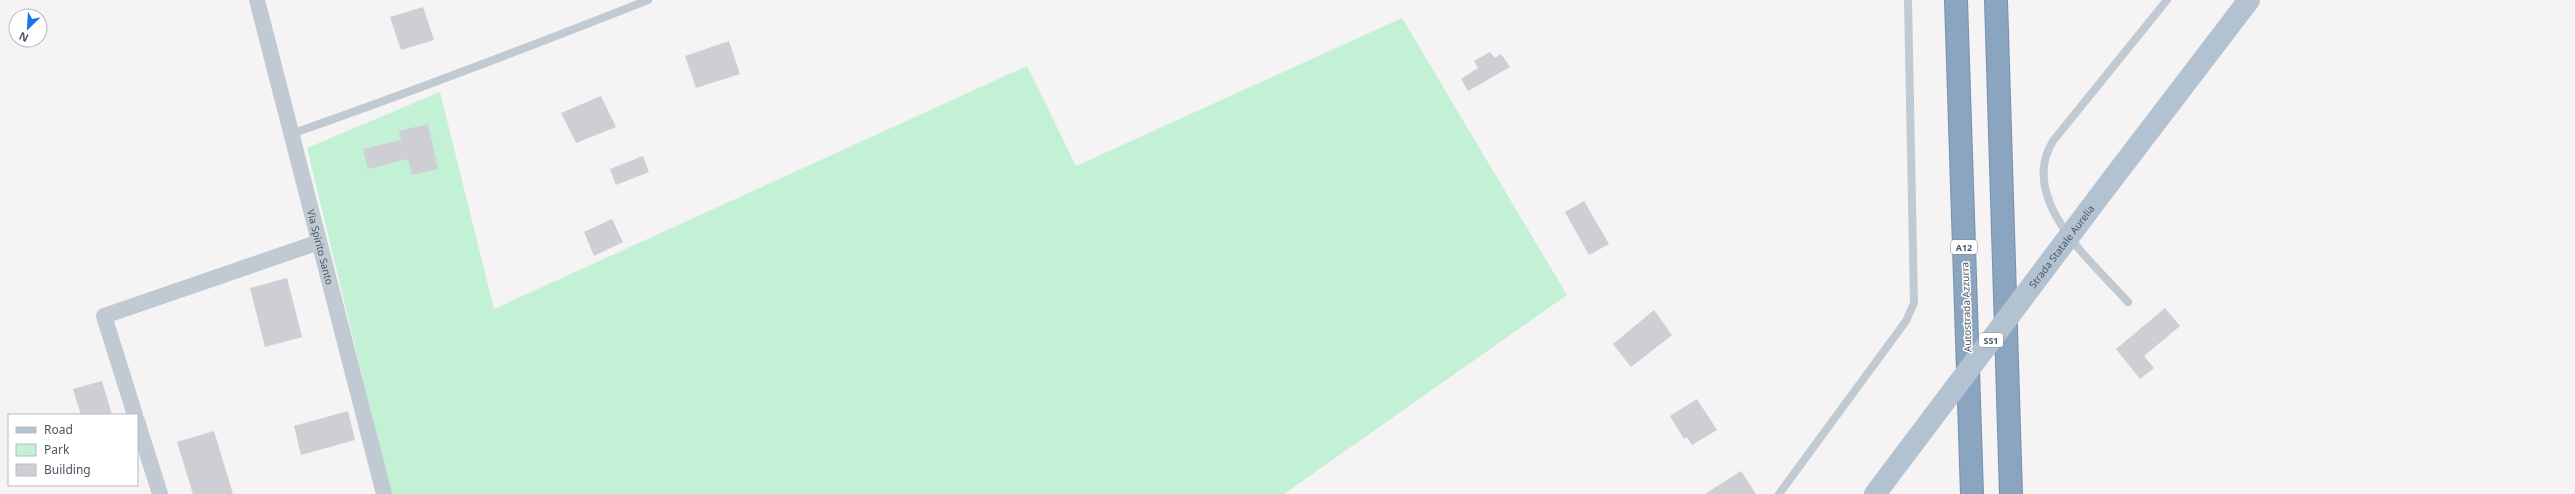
<svg xmlns="http://www.w3.org/2000/svg" width="2575" height="494" font-family="'Noto Sans',sans-serif">
<style>
.green{fill:#c3f1d5}
.building{fill:#cdcfd5}
.lines{fill:none;stroke-linecap:round;stroke-linejoin:round}
.highway-casing{stroke:#7690ad;stroke-width:24}
.lane{stroke:#c1cad2;stroke-width:8}
.street{stroke:#c1cad2;stroke-width:16}
.primary{stroke:#b3c2d1;stroke-width:22}
.highway{stroke:#8ba5c1;stroke-width:22}
.primary-bridge{stroke:#b3c2d1;stroke-width:22}
.labels{text-anchor:middle;dominant-baseline:central;stroke-width:3;stroke-linejoin:round;paint-order:stroke}
.shield{fill:#fff;stroke:#808990;stroke-width:1}
.shield-label{font-size:9px;font-weight:bold;fill:#4a5661}
.street-label{font-size:10px;fill:#4a5661;stroke:#fff}
</style>
<rect width="100%" height="100%" fill="#f5f3f3"/>
<path class="green" d="M1402,18l165,277 -283,199h-893l-84,-346 133,-56 54,217 533,-243 49,100z"/>
<g class="building">
<path d="M423,7l11,33 -33,10 -11,-33z"/>
<path d="M729,41l11,33 -44,14 -11,-32z"/>
<path d="M1490,52l5,6 6,-4 9,13 -42,24 -7,-12 17,-11 -4,-7z"/>
<path d="M601,96l15,31 -40,16 -15,-30z"/>
<path d="M428,124l10,45 -26,6 -4,-16 -40,10 -5,-20 38,-9 -2,-9z"/>
<path d="M643,156l6,16 -33,13 -6,-16z"/>
<path d="M1584,201l25,43 -20,11 -24,-43z"/>
<path d="M612,219l11,23 -29,14 -10,-24z"/>
<path d="M287,278l15,59 -37,10 -15,-59z"/>
<path d="M2165,308l15,18 -36,30 10,12 -14,11 -24,-30z"/>
<path d="M1654,310l18,25 -41,32 -18,-23z"/>
<path d="M102,381l10,34h-31l-8,-26z"/>
<path d="M1697,399l20,31 -25,15 -5,-8 -3,2 -14,-23z"/>
<path d="M348,411l7,29 -54,15 -7,-29z"/>
<path d="M214,431l19,63h-40l-16,-52z"/>
<path d="M1741,471l15,23h-51z"/>
</g>
<g class="lines">
<g class="highway-casing">
<g id="highway">
<path d="M1956,0l16,494"/>
<path d="M1996,0l15,494"/>
</g>
</g>
<g class="lane">
<path d="M291,134c120,-42 238,-87 357,-134"/>
<path d="M2128,302c-36,-40 -111,-103 -75,-161l114,-141"/>
<path d="M1779,494l127,-173 8,-18 -6,-303"/>
</g>
<g class="street">
<path id="s1" d="M257,0l127,494"/>
<path d="M135,415l-31,-99 215,-74"/>
<path d="M137,421l23,73"/>
</g>
<path class="primary" d="M2107,186l142,-186"/>
<use href="#highway" class="highway"/>
<path class="primary-bridge" id="s2" d="M1875,494l232,-308"/>
</g>
<g class="labels">
<g class="shield">
<rect x="1951" y="240" width="26" height="14" rx="3"/>
<rect x="1979" y="333" width="24" height="14" rx="3"/>
</g>
<g class="shield-label">
<text x="1964" y="247">A12</text>
<text x="1991" y="340">SS1</text>
</g>
<g class="street-label">
<text stroke="none"><textPath href="#s2" startOffset="310">Strada Statale Aurelia</textPath></text>
<text stroke="none"><textPath href="#s1" startOffset="255">Via Spirito Santo</textPath></text>
<text transform="translate(1966 307) rotate(-92)">Autostrada Azzurra</text>
</g>
</g>
<rect x="8" y="414" width="130" height="72" fill="#ffffff" stroke="#b7bbc0"/>
<rect x="16" y="427" width="20" height="6" fill="#b3c2d1" stroke="#b7bbc0"/>
<text x="44" y="434" font-size="12" fill="#4a5661">Road</text>
<rect x="16" y="444" width="20" height="12" fill="#c3f1d5" stroke="#b7bbc0"/>
<text x="44" y="454" font-size="12" fill="#4a5661">Park</text>
<rect x="16" y="464" width="20" height="12" fill="#cdcfd5" stroke="#b7bbc0"/>
<text x="44" y="474" font-size="12" fill="#4a5661">Building</text>
<g transform="translate(28 28) rotate(205)"><circle r="19" fill="#ffffff" stroke="#b7bbc0"/>
<path d="M0-3L7 15L0 10L-7 15Z" fill="#1a73e8"/>
<text y="-6" font-size="11" font-weight="bold" text-anchor="middle" fill="#4a5661">N</text>
</g>
</svg>
